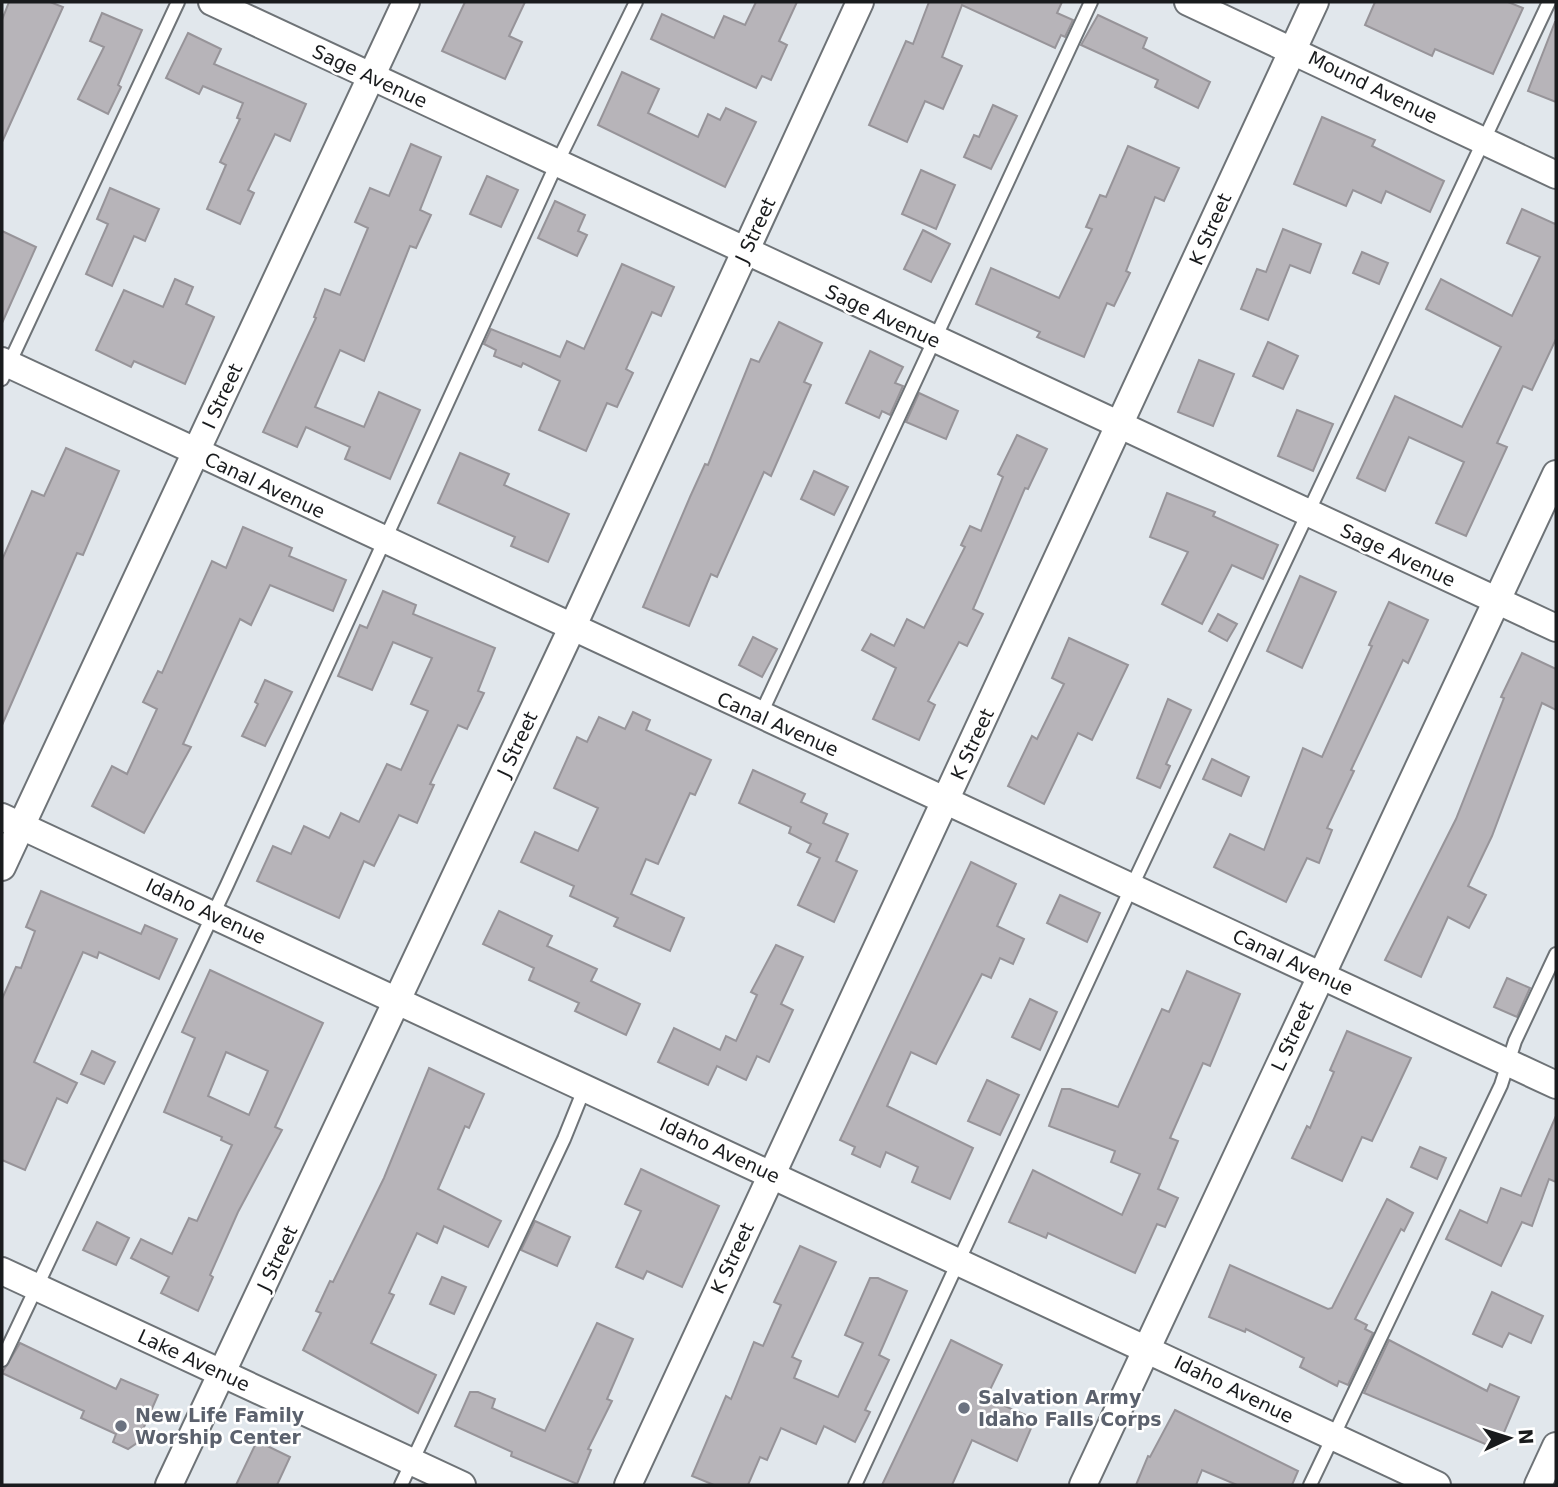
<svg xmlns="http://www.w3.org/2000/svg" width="1558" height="1487" font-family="'DejaVu Sans',sans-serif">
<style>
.building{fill:#b7b4b9;stroke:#979499;stroke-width:2;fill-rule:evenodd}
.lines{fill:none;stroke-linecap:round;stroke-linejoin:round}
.lane-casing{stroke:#6e7377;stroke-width:16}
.street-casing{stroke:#6e7377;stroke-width:30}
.lane{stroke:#fff;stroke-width:12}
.street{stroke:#fff;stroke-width:26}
.worship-dot{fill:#6b7280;stroke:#fff;stroke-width:2.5}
.labels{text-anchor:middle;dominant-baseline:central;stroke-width:5;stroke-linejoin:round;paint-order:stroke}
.street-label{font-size:19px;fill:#191b1d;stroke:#fff}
.worship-label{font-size:19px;font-weight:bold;fill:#5b616d;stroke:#fff;text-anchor:start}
</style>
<rect width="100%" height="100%" fill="#e1e7ec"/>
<g class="building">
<path d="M9,2h41l13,5 -61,135v-122z"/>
<path d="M465,2h60l-16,34 13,6 -17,37 -63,-28z"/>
<path d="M756,2h41l-18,39 8,4 -16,35 -9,-4 -6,12 -105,-49 11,-25 52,24 10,-22 21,9z"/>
<path d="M929,2h133l-5,11 16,7 -8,17 -4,-2 -6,13 -93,-43 -20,52 20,9 -19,43 -18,-8 -18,41 -38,-17 37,-84 7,3z"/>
<path d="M1375,2h133l15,6 -30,66 -58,-25 -3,7 -67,-31z"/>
<path d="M102,13l40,17 -24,55 3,2 -13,27 -30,-15 26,-52 -14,-6z"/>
<path d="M1098,15l49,23 -4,10 67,34 -12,26 -43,-21 3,-7 -77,-35z"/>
<path d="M1555,22h1v80l-28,-11z"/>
<path d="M188,33l33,16 -7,15 92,40 -16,37 -15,-7 -27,56 6,3 -14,31 -33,-15 19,-44 -6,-3 20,-43 -3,-1 6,-15 -40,-17 -4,8 -33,-16z"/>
<path d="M622,72l37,17 -11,24 50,24 10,-23 12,6 6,-12 30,14 -31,65 -127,-62z"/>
<path d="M993,105l24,11 -26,53 -27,-12 10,-22 5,2z"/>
<path d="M1322,117l53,23 -3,6 72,35 -14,31 -44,-21 -5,12 -28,-13 -7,16 -52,-22z"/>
<path d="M411,144l30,13 -21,53 11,5 -15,33 -6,-2 -46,115 -24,-11 -25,57 49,20 15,-35 41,18 -30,69 -45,-20 5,-12 -44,-20 -9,20 -34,-15 53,-114 -2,-1 11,-28 15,6 28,-67 -13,-6 15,-34 19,8z"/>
<path d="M1128,146l51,22 -15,33 -9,-4 -29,74 4,2 -16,33 -7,-3 -23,54 -47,-20 3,-5 -64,-28 15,-36 68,30 33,-69 -6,-2 14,-32 6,2z"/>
<path d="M921,170l34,15 -19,44 -34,-15z"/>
<path d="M487,176l31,14 -17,37 -31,-13z"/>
<path d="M110,188l49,21 -14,32 -11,-5 -22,50 -26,-12 22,-50 -11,-5z"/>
<path d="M555,201l30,14 -7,16 9,4 -10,21 -39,-18z"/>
<path d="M1522,209l33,15 1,-2v117l-24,51 -9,-4 -26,57 10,4 -41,89 -30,-13 28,-61 -55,-25 -24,54 -28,-13 38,-82 67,31 39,-80 -75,-38 15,-30 71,37 28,-59 -33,-14z"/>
<path d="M1283,229l38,15 -11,29 -20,-8 -22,55 -27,-11 16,-40 9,3z"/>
<path d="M923,230l27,14 -19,38 -27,-13z"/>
<path d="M2,231l34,16 -34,76z"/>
<path d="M1362,252l26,11 -9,21 -26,-11z"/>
<path d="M622,264l52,23 -13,29 -9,-4 -26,57 7,4 -16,34 -10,-4 -21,48 -47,-21 21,-49 -37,-18 -2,4 -27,-11 2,-6 -12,-6 7,-15 69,28 7,-16 17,8z"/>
<path d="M175,279l18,8 -7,17 28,13 -29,67 -51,-23 -3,6 -35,-17 28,-60 39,17z"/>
<path d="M779,322l43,21 -18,39 7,3 -40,91 -7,-4 -47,105 -6,-3 -22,52 -46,-19 47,-110 15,-33 3,1 43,-106 8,3z"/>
<path d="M1268,342l30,14 -15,33 -30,-13z"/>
<path d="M870,351l33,16 -8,16 8,3 -13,29 -8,-4 -3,7 -33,-15z"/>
<path d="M1199,360l35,14 -21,52 -35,-14z"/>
<path d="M919,393l39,18 -12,28 -40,-17z"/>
<path d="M1297,410l36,14 -20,47 -35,-15z"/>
<path d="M1017,435l30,14 -19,40 -3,-1 -52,121 10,5 -16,32 -8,-4 -31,59 7,4 -16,35 -46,-21 23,-51 -34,-18 9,-16 23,12 13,-27 17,9 41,-81 -4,-2 9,-19 11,5 22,-54 -5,-3z"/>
<path d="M66,448l53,23 -36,84 -6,-2 -75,172v-165l30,-69 12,5z"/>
<path d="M460,453l49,21 -5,11 65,29 -21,48 -37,-16 4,-9 -77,-34z"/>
<path d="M814,471l34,16 -14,28 -33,-16z"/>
<path d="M1167,493l48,19 -2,4 65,29 -15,34 -31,-14 -30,59 -40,-20 26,-52 -38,-15z"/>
<path d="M243,527l49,21 -3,8 57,24 -13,31 -63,-26 -19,40 -11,-6 -57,125 8,3 -47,86 -52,-27 20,-40 15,8 30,-65 -14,-7 15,-31 4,2 50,-112 14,7z"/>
<path d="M1300,576l36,16 -34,76 -35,-17z"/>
<path d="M383,591l33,14 -3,9 82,34 -17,43 6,2 -17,36 -9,-4 -28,59 4,1 -17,38 -18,-8 -25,51 -10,-5 -25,57 -82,-37 16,-35 18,8 13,-28 25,12 12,-25 18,9 28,-58 14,6 27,-59 -17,-7 21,-46 -39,-16 -21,48 -34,-14 22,-51 7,3z"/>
<path d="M1389,602l39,18 -20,43 -5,-3 -52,110 3,1 -27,57 5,2 -13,33 -12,-5 -21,44 -72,-35 16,-33 34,16 39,-102 19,9 50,-111 -3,-1z"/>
<path d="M1218,614l19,10 -10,17 -18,-10z"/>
<path d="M753,637l24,12 -15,28 -23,-12z"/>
<path d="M1069,638l59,27 -36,75 -14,-7 -34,71 -36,-18 24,-50 5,3 27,-55 -12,-6z"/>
<path d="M1522,653l34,16v41l-14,-7 -50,133 -24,50 18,9 -17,33 -21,-11 -27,60 -36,-17 71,-141 48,-121 -3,-1z"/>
<path d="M265,680l27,12 -27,54 -23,-10 16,-32 -3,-2z"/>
<path d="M1168,699l23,11 -25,54 4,2 -10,22 -23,-10z"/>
<path d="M633,712l17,8 -4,10 65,30 -16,35 -5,-2 -32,71 -12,-5 -15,35 53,24 -14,33 -56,-25 4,-8 -48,-22 4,-10 -53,-24 14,-30 43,19 20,-43 -44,-20 23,-51 10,5 12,-25 26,12z"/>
<path d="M1212,759l37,18 -8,19 -38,-17z"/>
<path d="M753,770l52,24 -4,8 26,12 -4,9 25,11 -12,27 21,10 -23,51 -36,-17 22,-47 -13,-6 4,-8 -22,-11 2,-6 -52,-24z"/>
<path d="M971,862l45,22 -19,42 27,13 -11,25 -13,-6 -9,20 -9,-4 -46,90 -25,-12 -24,54 86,42 -23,51 -38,-17 6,-15 -32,-15 -6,15 -28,-13 3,-7 -15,-7z"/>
<path d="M41,891l100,43 4,-9 32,14 -18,40 -60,-27 -2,6 -14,-6 -49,110 43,21 -10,20 -10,-5 -32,72 -23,-10v-161l14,-32 5,1 14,-37 -9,-4z"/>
<path d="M1060,895l40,18 -13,29 -40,-19z"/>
<path d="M499,911l53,25 -5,10 50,23 -6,12 49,23 -14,31 -51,-24 4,-8 -50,-23 5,-12 -51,-24z"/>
<path d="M776,945l27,12 -22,47 12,6 -24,52 -12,-6 -11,24 -29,-14 -9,19 -50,-23 16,-34 46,22 6,-14 10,5 21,-46 -6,-3z"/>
<path d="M210,970l113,53 -48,104 7,3 -44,82 -28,63 3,2 -15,34 -37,-18 8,-16 -38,-19 10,-19 31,15 17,-36 8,3 35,-76 -11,-5 1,-3 -58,-25 31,-74 -13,-6zM226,1052l42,19 -19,44 -41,-19z"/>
<path d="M1187,971l53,23 -30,72 -7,-3 -33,75 8,3 -20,48 20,9 -13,29 -8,-3 -22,49 -87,-40 -2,5 -37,-16 24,-52 89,45 18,-41 -29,-12 4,-11 -66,-25 13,-37h8l48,18 44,-98 7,3z"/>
<path d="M1507,978l23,10 -13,29 -23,-10z"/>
<path d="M1030,999l27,13 -17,38 -28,-13z"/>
<path d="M1347,1031l64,27 -39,83 -10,-4 -20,44 -50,-23 15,-32 3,2 24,-56 -4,-2z"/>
<path d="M92,1051l23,11 -11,22 -23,-10z"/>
<path d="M429,1068l55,26 -15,34 -4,-2 -27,63 63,32 -13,26 -44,-21 -7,17 -20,-10 -28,60 5,2 -23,48 65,32 -18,38 -115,-63 18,-37 -5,-2 14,-30 3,1 51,-104z"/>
<path d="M987,1080l32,15 -19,40 -32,-14z"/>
<path d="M1556,1116v66l-7,-3 -17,47 -10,-4 -21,44 -55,-27 14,-29 27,13 14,-35 20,8z"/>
<path d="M1420,1147l26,11 -9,21 -26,-12z"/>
<path d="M641,1169l78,37 -37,81 -35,-16 -4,8 -27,-12 25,-56 -16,-7z"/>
<path d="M1387,1199l26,14 -9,18 -3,-2 -46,90 12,6 -2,4 8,4 -25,52 -9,-4 -2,5 -37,-19 4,-9 -58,-29 -1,3 -36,-15 21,-52 98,44 4,-1z"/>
<path d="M535,1221l35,16 -13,29 -36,-16z"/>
<path d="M97,1222l32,16 -13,27 -33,-15z"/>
<path d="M800,1246l36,16 -44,95 9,4 -7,17 44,19 25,-54 -18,-8 25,-57h8l29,13 -28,64 10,5 -24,50 5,2 -15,30 -31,-16 -8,18 -35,-16 -14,32 -7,-3 -12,28h-34l-22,-9 34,-80 5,3 23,-57 9,4 18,-41 -7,-3z"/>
<path d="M442,1277l24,10 -12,27 -24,-10z"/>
<path d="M1492,1292l51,24 -12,27 -22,-10 -7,14 -29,-13z"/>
<path d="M597,1323l36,16 -26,60 5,2 -24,48 3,1 -14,34 -66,-28 1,-4 -57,-26 15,-34h8l17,7 -3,9 53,23z"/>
<path d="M951,1340l51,25 -16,33 49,21 -18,42 -45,-21 -20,45h-70z"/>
<path d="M1389,1340l98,51 3,-7 29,13 -22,52 -133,-56z"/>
<path d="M20,1343l96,46 5,-10 37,16 -21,48 -9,6 -15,-7 3,-8 -35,-16 3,-7 -82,-38z"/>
<path d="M1175,1410l123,61 -6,14h-55l-35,-15 -6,15h-60l12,-29 2,1z"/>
<path d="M257,1441l33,16 -13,28h-41z"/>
</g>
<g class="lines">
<g class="lane-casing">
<g id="lane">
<path d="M2,379l176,-377"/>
<path d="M760,716l331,-714"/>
<path d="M2,1360l225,-475 330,-722 79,-161"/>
<path d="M401,1485l163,-346 21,-52"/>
<path d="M855,1485l277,-599 417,-884"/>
<path d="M1310,1485l191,-400 14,-44 41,-87"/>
</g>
</g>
<g class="street-casing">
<g id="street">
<path d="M212,2l1344,626"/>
<path d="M1188,2l368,173"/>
<path d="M2,361l1554,724"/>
<path d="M2,817l1435,668"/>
<path d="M2,867l404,-865"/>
<path d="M2,1271l460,214"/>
<path d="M169,1485l403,-857 288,-626"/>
<path d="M628,1485l687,-1483"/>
<path d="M1083,1485l473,-1011"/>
<path d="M1538,1485l18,-39"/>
</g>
</g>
<use href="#lane" class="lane"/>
<use href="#street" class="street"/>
</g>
<g class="worship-dot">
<circle cx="964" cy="1408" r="7"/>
<circle cx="121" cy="1426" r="7"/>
</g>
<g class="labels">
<g class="street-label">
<text transform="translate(370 76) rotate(25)">Sage Avenue</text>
<text transform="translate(1373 87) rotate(26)">Mound Avenue</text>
<text transform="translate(1210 229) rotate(-66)">K Street</text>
<text transform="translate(755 230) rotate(-65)">J Street</text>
<text transform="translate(883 316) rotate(25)">Sage Avenue</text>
<text transform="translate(222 396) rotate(-65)">I Street</text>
<text transform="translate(265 485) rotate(25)">Canal Avenue</text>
<text transform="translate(1398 555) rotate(25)">Sage Avenue</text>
<text transform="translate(778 724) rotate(24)">Canal Avenue</text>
<text transform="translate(517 744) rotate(-65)">J Street</text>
<text transform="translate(972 744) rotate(-65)">K Street</text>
<text transform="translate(206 911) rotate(25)">Idaho Avenue</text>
<text transform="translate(1293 962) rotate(25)">Canal Avenue</text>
<text transform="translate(1292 1036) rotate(-65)">L Street</text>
<text transform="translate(720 1150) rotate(25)">Idaho Avenue</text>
<text transform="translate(277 1258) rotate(-65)">J Street</text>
<text transform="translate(732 1258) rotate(-65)">K Street</text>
<text transform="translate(194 1360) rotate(25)">Lake Avenue</text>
<text transform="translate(1234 1389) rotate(26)">Idaho Avenue</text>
</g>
<g class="worship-label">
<text x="978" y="1397">Salvation Army<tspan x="978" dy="22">Idaho Falls Corps</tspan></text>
<text x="135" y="1415">New Life Family<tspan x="135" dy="22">Worship Center</tspan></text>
</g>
</g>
<rect width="1558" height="1487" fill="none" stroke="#191b1d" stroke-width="7"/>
<g transform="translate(1509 1438) rotate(86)" stroke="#ffffff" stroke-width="5" paint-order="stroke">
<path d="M0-5L12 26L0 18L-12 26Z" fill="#191b1d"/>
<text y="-10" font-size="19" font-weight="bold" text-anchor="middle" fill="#191b1d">N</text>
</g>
</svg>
